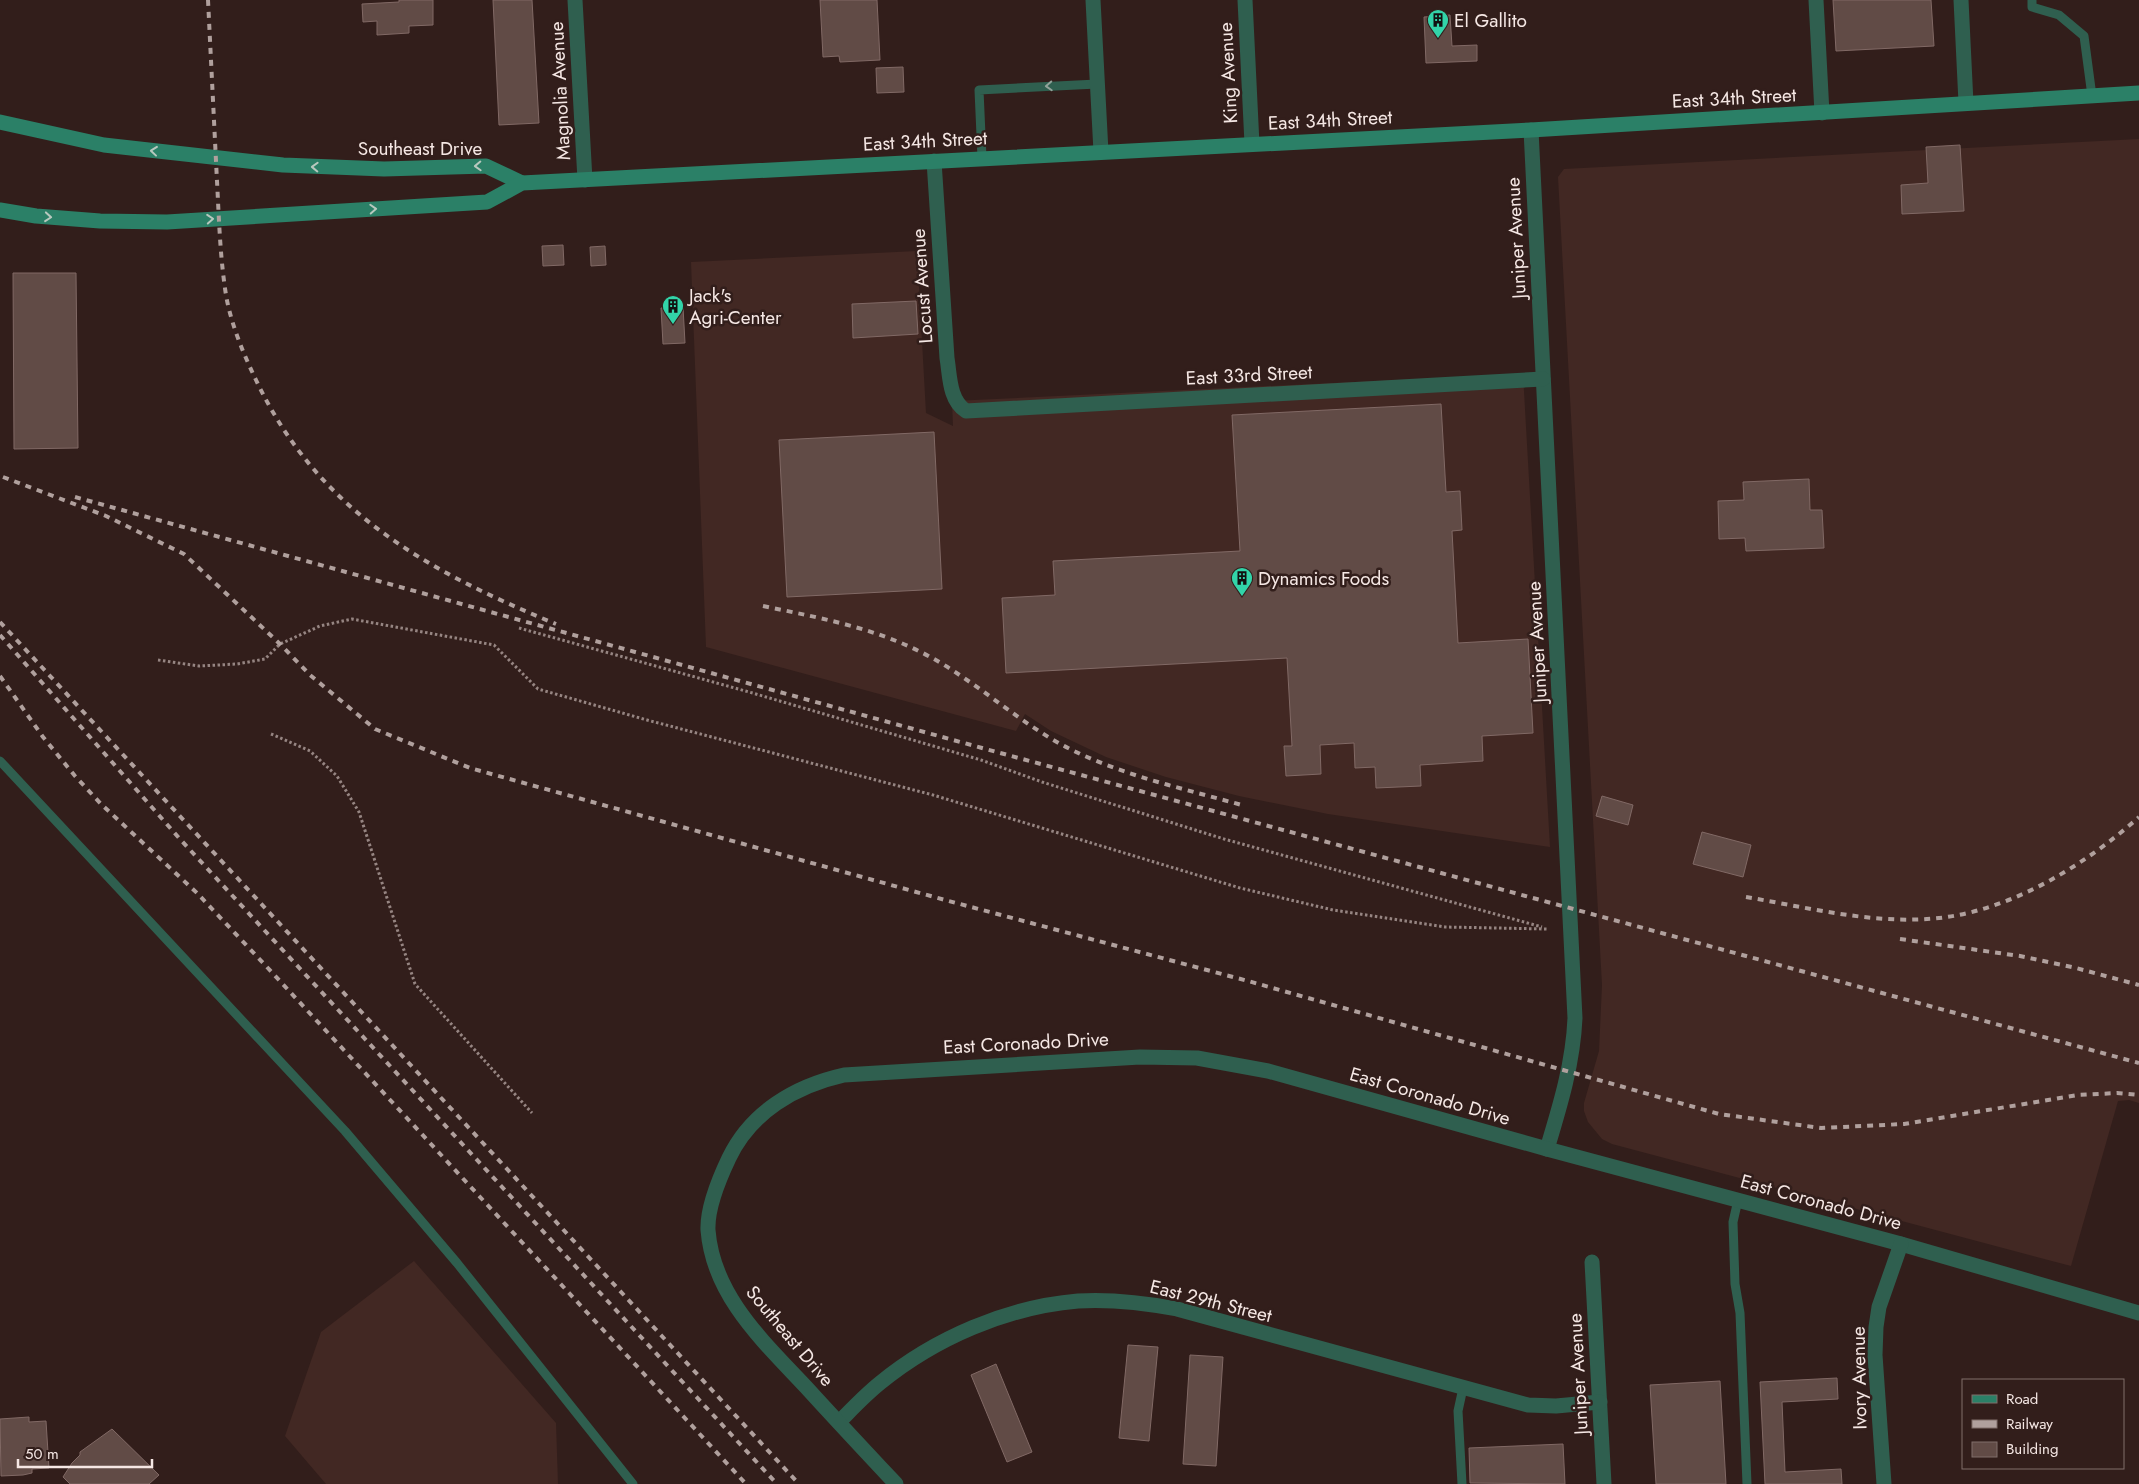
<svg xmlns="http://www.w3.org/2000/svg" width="2139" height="1484" font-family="Jost,sans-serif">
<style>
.built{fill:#422823}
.building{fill:#614b46;stroke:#816965}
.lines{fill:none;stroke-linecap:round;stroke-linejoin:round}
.path{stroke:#968582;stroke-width:3;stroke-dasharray:2.5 2.5;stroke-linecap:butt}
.service{stroke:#2f5f4f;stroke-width:9}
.minor{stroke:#2f5f4f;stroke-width:15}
.secondary{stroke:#2b8067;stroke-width:15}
.rail{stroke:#b0a09d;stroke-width:4;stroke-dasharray:6 6;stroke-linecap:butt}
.oneway{stroke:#92a39a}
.oneway2{stroke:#b8c8be}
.labels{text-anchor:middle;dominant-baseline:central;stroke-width:5;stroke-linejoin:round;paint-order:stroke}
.poi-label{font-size:19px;fill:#f5e7e4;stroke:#321e1b;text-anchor:start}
.street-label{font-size:19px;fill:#f5e7e4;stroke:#321e1b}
</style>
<rect width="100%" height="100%" fill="#321e1b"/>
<g class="built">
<path d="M2139,139v964l-10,-3 -11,1 -47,165 -459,-122 -10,-5 -14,-17 -4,-11v-8l15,-52 3,-66 -44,-808 6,-8z"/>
<path d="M917,251l9,162 27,13 -1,-25 571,-27 27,473 -222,-33 -89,-18 -73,-19 -60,-20 -55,-26 -26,-17 -9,17 -310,-84 -15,-385z"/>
<path d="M414,1261l142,162 2,61h-232l-41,-48 36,-104z"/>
</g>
<g class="building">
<path d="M399,0h34v25l-24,1v7l-32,2v-14l-14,1 -1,-18 37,-2z"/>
<path d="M493,0h39l7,123 -40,2z"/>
<path d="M820,0h57l3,60 -40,2 -1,-6 -16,1z"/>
<path d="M1833,0h98l3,46 -98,5z"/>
<path d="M1450,15l2,31 25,-1v16l-51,2 -2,-46z"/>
<path d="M903,67l1,25 -27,1 -1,-25z"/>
<path d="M1960,145l4,66 -62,3 -1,-29 27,-2 -2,-36z"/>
<path d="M563,245l1,20 -21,1 -1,-20z"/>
<path d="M605,246l1,19 -15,1 -1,-19z"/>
<path d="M13,273h63l2,175 -64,1z"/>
<path d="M916,301l2,33 -65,4 -1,-34z"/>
<path d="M683,307l2,36 -22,1 -2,-36z"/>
<path d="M1441,404l5,88 14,-1 2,39 -10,1 6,112 70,-4 5,94 -51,3 1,25 -63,4 1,21 -45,2 -1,-21 -20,1 -1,-25 -34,2 1,29 -35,2 -2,-30h8l-5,-88 -281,15 -4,-75 53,-3 -2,-34 187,-10 -8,-136z"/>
<path d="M934,432l8,157 -155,8 -8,-157z"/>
<path d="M1809,479l1,31h12l2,38 -78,3 -1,-13 -26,1 -1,-38 26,-1 -1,-18z"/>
<path d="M1602,796l31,9 -5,20 -32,-9z"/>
<path d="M1702,832l49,13 -8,32 -50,-13z"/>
<path d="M1128,1345l30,2 -9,94 -30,-3z"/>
<path d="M1190,1355l33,2 -7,109 -33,-2z"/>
<path d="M996,1364l36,88 -25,10 -36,-87z"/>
<path d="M1837,1378l1,21 -56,3 3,70 56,-3 1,15h-77l-5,-102z"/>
<path d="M1720,1381l6,103h-70l-6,-99z"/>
<path d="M29,1417v5l17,-1 3,47 -17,1v4l-9,2 -22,1 -1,-57z"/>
<path d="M112,1429l47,46 -10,9h-79l-7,-7 9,-14 8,-8v-3z"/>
<path d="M1563,1444l2,40 -95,-1 -1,-35z"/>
</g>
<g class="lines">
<g class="path">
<path d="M519,628l230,64 232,68 61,22 182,57 318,88"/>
<path d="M158,660l41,6 38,-2 28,-5 15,-15 40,-18 32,-7 142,26 44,44 109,31 286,75 307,93 93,22 112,17 102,2"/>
<path d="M271,734l39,17 27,25 22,36 56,172 117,129"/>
</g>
<g class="service">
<path d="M2032,0v7l27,8 25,21 8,60"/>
<path d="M982,158l-3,-68 118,-6"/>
<path d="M0,761l345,370 112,132 176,221"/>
<path d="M1738,1200l-5,22 2,62 5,29 7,171"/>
<path d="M1462,1484l-4,-73 5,-23"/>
</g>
<g class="minor">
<path d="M575,0l10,180"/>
<path d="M1093,0l8,152"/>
<path d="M1245,0l7,144"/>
<path d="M1816,0l6,113"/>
<path d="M1961,0l5,103"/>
<path d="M1531,130l44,888c-2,46 -15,88 -28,131"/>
<path d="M934,161l13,197c3,18 2,42 19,53l577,-32"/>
<path d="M1592,1262l12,222"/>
<path d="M839,1422c13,-13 26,-27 41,-39 55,-45 127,-76 198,-82 33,-2 67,2 99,8l351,96 28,1 44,-4"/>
<path d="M896,1484c-30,-32 -60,-64 -90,-97 -42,-45 -93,-91 -98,-157 -1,-23 11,-51 21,-72 22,-46 66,-72 115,-83l296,-18 57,1 71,13 279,78 354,95 238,69"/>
<path d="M1884,1484l-9,-129 1,-28 3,-20 22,-63"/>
</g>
<g class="secondary">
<path d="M0,122l104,23 179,20 101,4 102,-3 36,17"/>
<path d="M0,210l36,6 64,5 67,1 320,-20 35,-19 1009,-53 608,-37"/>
</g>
<g class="rail">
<path d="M208,0c3,60 6,121 9,181 2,38 3,76 9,114 5,29 17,58 30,85 62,131 171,191 300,244"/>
<path d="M3,477l103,39 78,38 96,90 30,31 65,54 95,39 475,132 303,81 471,133 102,14 83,-4 174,-29 39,-2 22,2"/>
<path d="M75,497l907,251 1157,315"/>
<path d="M763,606c67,14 130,25 189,64 39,25 75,57 116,78 55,28 118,41 177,58"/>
<path d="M0,622l799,862"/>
<path d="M0,635l179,203 598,646"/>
<path d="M0,676l43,61 32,39 26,28 96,89 69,73 480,518"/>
<path d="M1746,897c59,10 121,26 181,22 77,-4 156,-52 212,-102"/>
<path d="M1900,939l120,17 56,12 63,17"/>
</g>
</g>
<defs><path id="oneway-chevron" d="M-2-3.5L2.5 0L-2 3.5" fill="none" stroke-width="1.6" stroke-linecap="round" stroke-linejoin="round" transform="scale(1.25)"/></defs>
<use class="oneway" href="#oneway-chevron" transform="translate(1049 86) rotate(177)"/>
<g class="oneway2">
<use href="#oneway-chevron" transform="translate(154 151) rotate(-174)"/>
<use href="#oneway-chevron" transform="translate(478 166) rotate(178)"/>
<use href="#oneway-chevron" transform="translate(315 167) rotate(-178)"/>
<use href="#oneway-chevron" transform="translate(373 209) rotate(-3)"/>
<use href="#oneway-chevron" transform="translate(48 217) rotate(5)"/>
<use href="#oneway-chevron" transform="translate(210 219) rotate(-4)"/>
</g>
<defs>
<g id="building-pin" transform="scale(1.125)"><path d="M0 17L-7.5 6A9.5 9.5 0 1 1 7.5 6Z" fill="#32d4a9" stroke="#321e1b"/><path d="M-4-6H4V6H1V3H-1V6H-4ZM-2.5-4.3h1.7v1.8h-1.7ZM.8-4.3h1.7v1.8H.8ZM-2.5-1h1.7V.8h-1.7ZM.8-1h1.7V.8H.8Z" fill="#111"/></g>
</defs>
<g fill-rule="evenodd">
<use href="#building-pin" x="1438" y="20"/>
<use href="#building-pin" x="673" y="306"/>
<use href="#building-pin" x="1242" y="578"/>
</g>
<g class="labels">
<g class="poi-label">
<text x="1454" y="20">El Gallito</text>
<text x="689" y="295">Jack's<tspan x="689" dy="22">Agri-Center</tspan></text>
<text x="1258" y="578">Dynamics Foods</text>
</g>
<g class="street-label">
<text transform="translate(1228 73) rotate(-93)">King Avenue</text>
<text transform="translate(560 91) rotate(-93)">Magnolia Avenue</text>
<text transform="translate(1734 98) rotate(-3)">East 34th Street</text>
<text transform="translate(1330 120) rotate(-3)">East 34th Street</text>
<text transform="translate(925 141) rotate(-3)">East 34th Street</text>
<text x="420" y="148">Southeast Drive</text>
<text transform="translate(1516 238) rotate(-93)">Juniper Avenue</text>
<text transform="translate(922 286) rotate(-94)">Locust Avenue</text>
<text transform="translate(1249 375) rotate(-3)">East 33rd Street</text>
<text transform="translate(1537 642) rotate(-93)">Juniper Avenue</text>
<text transform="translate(1026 1043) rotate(-3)">East Coronado Drive</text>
<text transform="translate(1430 1096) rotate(16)">East Coronado Drive</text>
<text transform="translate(1821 1202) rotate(15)">East Coronado Drive</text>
<text transform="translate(1211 1301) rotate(14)">East 29th Street</text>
<text transform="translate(790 1336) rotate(50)">Southeast Drive</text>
<text transform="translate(1578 1374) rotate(-93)">Juniper Avenue</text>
<text transform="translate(1859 1378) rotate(-91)">Ivory Avenue</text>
</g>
</g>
<rect x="1962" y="1379" width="162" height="90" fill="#321e1b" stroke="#806e6b"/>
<rect x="1972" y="1395" width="25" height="8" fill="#2b8067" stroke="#806e6b"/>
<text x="2006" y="1404" font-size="15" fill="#f5e7e4">Road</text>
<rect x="1972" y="1420" width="25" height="8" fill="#b0a09d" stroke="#806e6b"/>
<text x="2006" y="1429" font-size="15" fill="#f5e7e4">Railway</text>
<rect x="1972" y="1442" width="25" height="15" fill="#614b46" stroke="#806e6b"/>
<text x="2006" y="1454" font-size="15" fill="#f5e7e4">Building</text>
<path d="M18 1459v8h134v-8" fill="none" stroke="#f5e7e4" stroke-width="2.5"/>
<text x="25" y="1459" font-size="15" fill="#f5e7e4" stroke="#321e1b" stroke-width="4" paint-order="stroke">50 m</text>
</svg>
